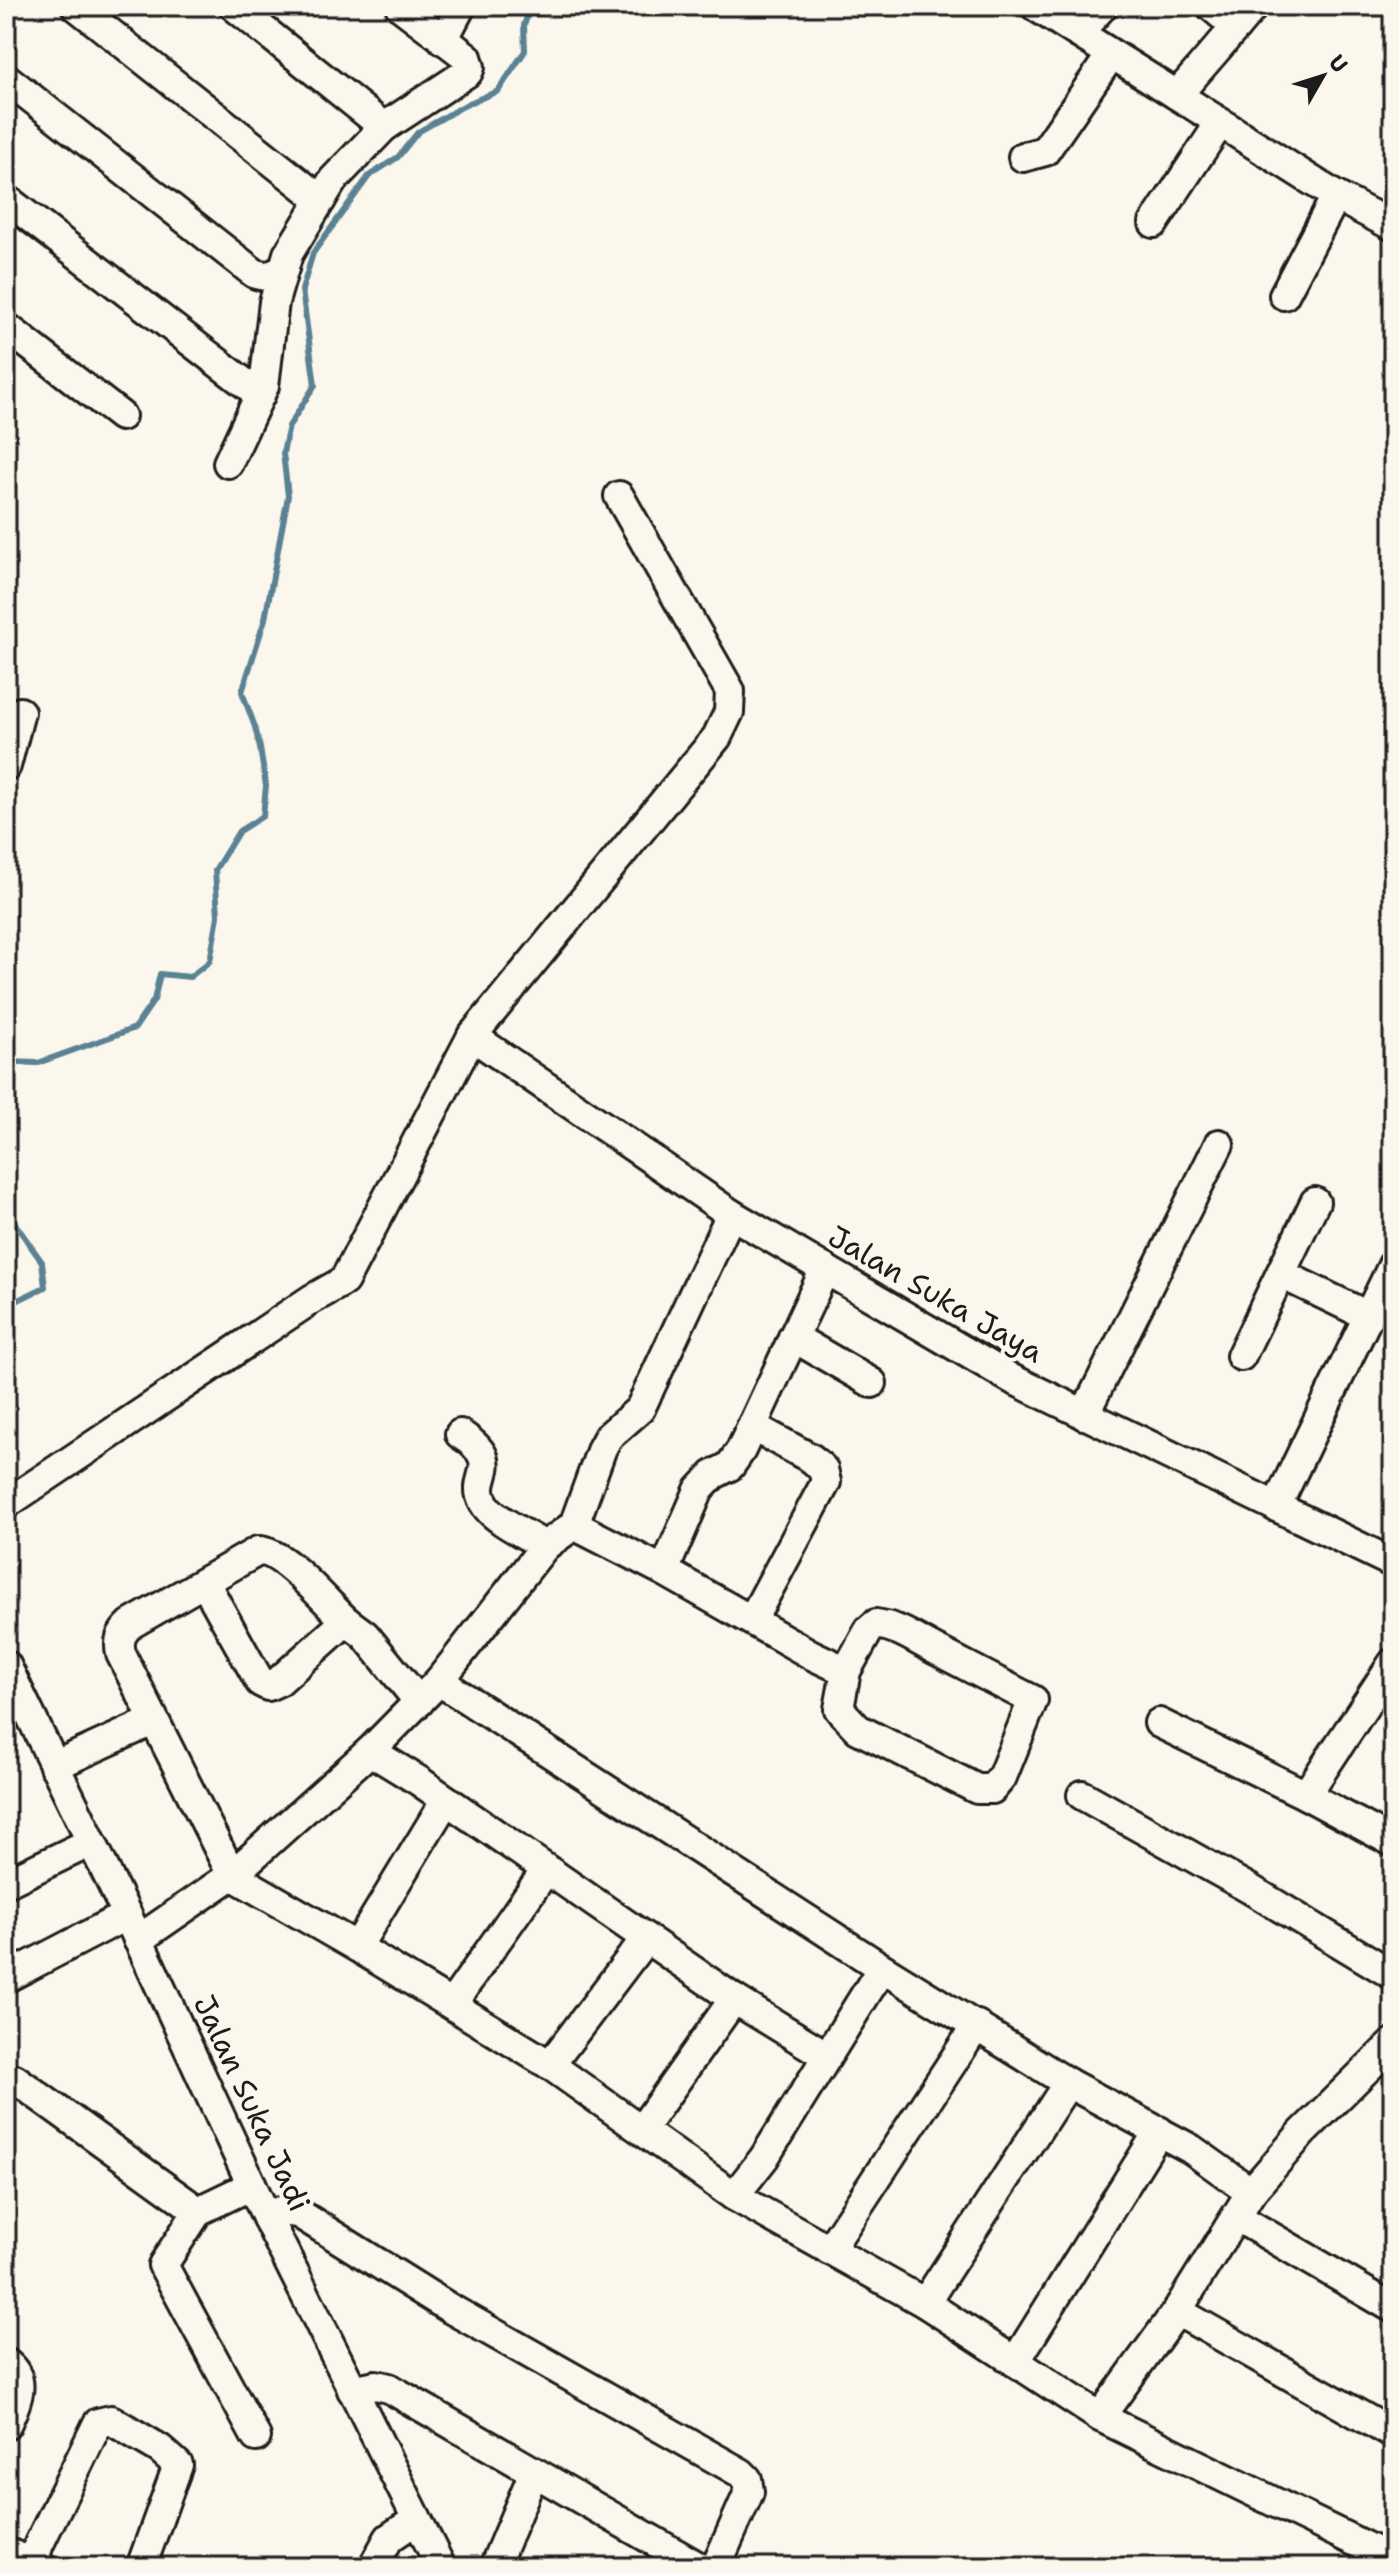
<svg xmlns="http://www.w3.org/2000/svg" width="1399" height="2573" font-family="'Shantell Sans',sans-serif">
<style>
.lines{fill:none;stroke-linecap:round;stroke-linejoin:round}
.stream{stroke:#5a8294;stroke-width:6}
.minor-casing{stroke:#1c1c1c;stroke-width:34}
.minor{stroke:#fbf7ec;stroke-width:28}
.labels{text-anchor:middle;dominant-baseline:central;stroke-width:8;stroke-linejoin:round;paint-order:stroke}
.street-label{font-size:30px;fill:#1c1c1c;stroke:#fbf7ec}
</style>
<rect width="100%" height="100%" fill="#fbf7ec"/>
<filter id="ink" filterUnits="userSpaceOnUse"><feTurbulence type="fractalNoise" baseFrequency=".0125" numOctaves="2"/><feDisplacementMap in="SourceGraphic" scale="16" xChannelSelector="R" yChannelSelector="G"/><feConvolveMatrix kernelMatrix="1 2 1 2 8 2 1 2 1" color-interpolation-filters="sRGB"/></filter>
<g filter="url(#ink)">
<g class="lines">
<g class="stream">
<path d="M6,1062l32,1 97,-35 19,-28 6,-26 30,3 20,-16 8,-45 -3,-46 24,-39 24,-15 3,-30 -6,-38 -5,-21 -13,-35 23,-73 23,-123 -5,-43 6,-27 26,-41 -13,-95 11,-37 56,-77 29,-19 20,-25 49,-28 31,-13 27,-40 -1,-26 7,-19"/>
<path d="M6,1211l36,51 3,25 -39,19"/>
</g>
<g class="minor-casing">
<g id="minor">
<path d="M76,6l245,194"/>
<path d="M234,6l150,121"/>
<path d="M1035,6l142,89 77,-89"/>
<path d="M1211,6l25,21"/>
<path d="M1078,33l25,-27"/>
<path d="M443,40l18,-34"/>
<path d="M6,78l248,195c12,5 19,3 30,-5"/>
<path d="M1177,95l159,101 -52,99"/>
<path d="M1023,157l22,-6 66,-96"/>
<path d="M1336,196l57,30"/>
<path d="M6,199l254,196"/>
<path d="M1154,223l66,-100"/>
<path d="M6,327l115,89"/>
<path d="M228,463l36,-77 10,-84 14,-48 45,-74 51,-53 84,-55 2,-5 -3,-10 -67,-51"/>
<path d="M6,766l14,-54"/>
<path d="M472,1036l259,178 281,165 381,184"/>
<path d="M1281,1274l87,42"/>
<path d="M793,1337l79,46"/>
<path d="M1241,1356l74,-154"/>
<path d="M1084,1415l135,-271"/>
<path d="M752,1426l60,33 11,10 3,13 -74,138"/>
<path d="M460,1434c48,31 8,42 24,69 8,16 45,33 61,43"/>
<path d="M6,1504l306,-205 32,-18 128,-245 245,-299 12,-25 1,-21 -111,-195"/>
<path d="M1276,1507l117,-242"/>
<path d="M574,1525l28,-77 6,-11 32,-28 91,-195"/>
<path d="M664,1571l35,-81 14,-15 17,-9 11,-16 84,-181"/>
<path d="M205,1583l55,99 8,4 11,-5 67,-60 19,14 54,67"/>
<path d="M346,1621c-18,-17 -64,-72 -88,-70l-127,73c-10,9 -13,16 -10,30l111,221 125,72 193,118 184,131"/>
<path d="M6,1665l121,250 140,303 174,349"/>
<path d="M439,1681l443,287 186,115 123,66 60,43 -74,119 -77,106 -175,-114 -191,-107 30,-38 118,-190"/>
<path d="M1159,1723l147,72 87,47"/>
<path d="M370,1751l49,30 315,218 93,57"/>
<path d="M54,1766l99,-45"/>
<path d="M1082,1795l168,94 143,86"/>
<path d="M1306,1795l87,-132"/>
<path d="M6,1883l85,-41"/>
<path d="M138,1940l94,-65 138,-124 69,-70 106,-135 29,-21 90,46 148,84 34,16 23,-41 7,-6c24,3 40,16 62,27 31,16 63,33 95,49l-31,77 -10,12h-15l-119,-60 -19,-20 7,-38"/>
<path d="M357,1947l89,-147"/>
<path d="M6,1978l121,-63"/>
<path d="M452,2004l94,-134"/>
<path d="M550,2065l96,-127"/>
<path d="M15,2079l183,132"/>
<path d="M642,2129l92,-130"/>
<path d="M252,2185l-54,26 -35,54 93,172"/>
<path d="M1251,2192l51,-59 91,-90"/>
<path d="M1237,2217l156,91"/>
<path d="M267,2218l13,-7 18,2 153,96 290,164 6,6 2,13 -33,75"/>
<path d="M829,2250l148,-225"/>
<path d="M925,2303l143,-220"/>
<path d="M1177,2311l216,123"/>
<path d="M1015,2362l144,-231"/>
<path d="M6,2363c23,17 9,42 0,62"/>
<path d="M352,2390l24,-5 13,3 310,179"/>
<path d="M1100,2417l293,143"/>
<path d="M6,2552l36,15"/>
<path d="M33,2561l6,-17 59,-121 13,-3 49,29 18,16 -37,102"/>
<path d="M373,2567l16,-29 27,-18"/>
<path d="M494,2567l40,-95"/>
</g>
</g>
<use href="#minor" class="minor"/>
</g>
</g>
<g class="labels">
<g class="street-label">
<text transform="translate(936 1294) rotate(30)">Jalan Suka Jaya</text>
<text transform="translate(252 2103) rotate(65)">Jalan Suka Jadi</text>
</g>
</g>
<rect width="1399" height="2573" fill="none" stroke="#fbf7ec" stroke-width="32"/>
<rect x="16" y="16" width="1367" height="2541" fill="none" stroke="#1c1c1c" stroke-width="3" filter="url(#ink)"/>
<g transform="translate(1323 76) rotate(51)" stroke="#fbf7ec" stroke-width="6" paint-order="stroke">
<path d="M0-6L14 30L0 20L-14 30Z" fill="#1c1c1c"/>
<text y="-12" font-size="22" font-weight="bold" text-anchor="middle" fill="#1c1c1c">U</text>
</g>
</svg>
